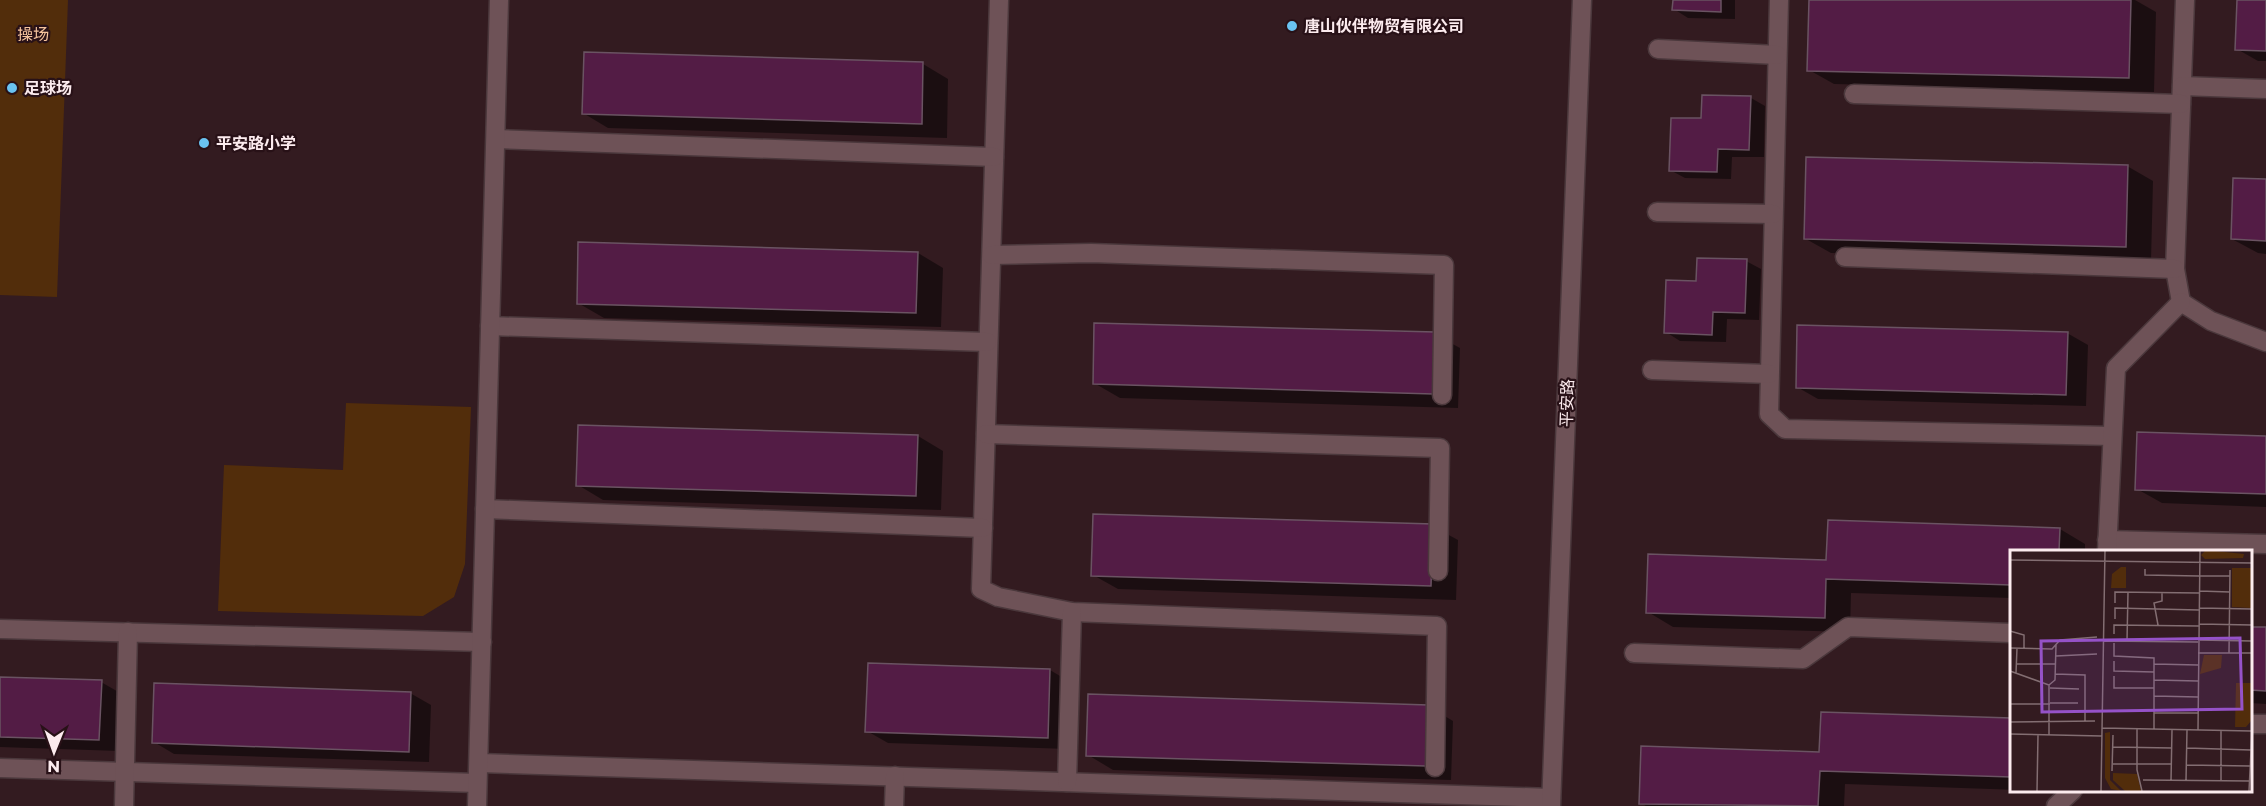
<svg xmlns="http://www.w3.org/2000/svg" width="2266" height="806" font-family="Montserrat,'Noto Sans SC',sans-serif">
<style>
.green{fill:#522d0b}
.shadow{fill:#0007}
.building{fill:#531c45;stroke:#6a5362;stroke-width:1.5}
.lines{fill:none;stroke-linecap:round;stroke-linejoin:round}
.minor-casing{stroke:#4b383c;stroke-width:21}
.minor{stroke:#6e5257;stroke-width:18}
.poi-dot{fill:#6ac3f1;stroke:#281117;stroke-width:2}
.labels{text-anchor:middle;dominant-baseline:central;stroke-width:4.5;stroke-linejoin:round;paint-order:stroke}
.poi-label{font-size:16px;font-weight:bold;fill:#fcebee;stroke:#281117;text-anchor:start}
.park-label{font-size:16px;fill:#f5c39d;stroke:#281117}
.street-label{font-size:16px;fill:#fcebee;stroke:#281117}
.inset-road{fill:none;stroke:#836e72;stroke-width:1.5}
.view{fill:#9552c8;fill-opacity:0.15;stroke:#9552c8;stroke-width:3}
.inset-edge{fill:none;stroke:#fcebee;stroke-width:3}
</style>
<rect width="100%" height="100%" fill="#331b20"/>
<g class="green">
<path d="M0,0h68l-11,297 -57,-2z"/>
<path d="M346,403l125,4 -6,157 -11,33 -31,19 -205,-5 6,-146 119,5z"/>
</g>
<g class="shadow">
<path d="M1674,0h61v19l-47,-1 -14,-9z"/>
<path d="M1811,0h324l21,12 -2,80 -320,-8 -25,-14z"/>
<path d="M2238,0h28v61h-8l-21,-12z"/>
<path d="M923,64l25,15 -1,59 -339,-10 -25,-15z"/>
<path d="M1703,96l48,2 14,8 -1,51h-32l-1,22 -46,-1 -15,-8 32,-50z"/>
<path d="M2127,166l26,15 -2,80 -320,-8 -25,-14z"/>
<path d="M2266,181v73l-8,-1 -26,-14z"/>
<path d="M580,244l338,9 25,15 -2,59 -337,-9 -26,-15z"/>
<path d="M1746,261l15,8 -2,51 -32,-1 -1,23 -46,-1 -14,-9 31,-50z"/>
<path d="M2067,333l21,12 -2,61 -268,-7 -21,-12z"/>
<path d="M1434,334l26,14 -2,60 -338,-10 -26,-15z"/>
<path d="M918,436l25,15 -2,59 -338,-10 -25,-15z"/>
<path d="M2266,437v70l-104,-4 -25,-14z"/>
<path d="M1432,526l26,14 -2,60 -338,-11 -25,-14z"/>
<path d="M2060,529l25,15v7h-74v47l-160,-5 -1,39 -177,-5 -25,-15 179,-50z"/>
<path d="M2250,628l16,1v75l-16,-1z"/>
<path d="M1050,670l20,12 -2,67 -180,-6 -21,-12z"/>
<path d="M0,678l101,4 21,12 -3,57 -119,-4z"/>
<path d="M410,693l21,12 -2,57 -255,-8 -20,-12z"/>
<path d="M1428,706l25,15 -2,59 -338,-10 -25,-15z"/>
<path d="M2011,719v71h66v2l-232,-8 -1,22h-198l-5,-3 180,-50z"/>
</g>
<g class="building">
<path d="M1673,0h48v12l-49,-2z"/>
<path d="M1809,0h322l-2,78 -322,-7z"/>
<path d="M2237,0h29v51l-31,-1z"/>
<path d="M584,52l339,10 -1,62 -340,-10z"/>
<path d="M1702,95l49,1 -2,54 -31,-1 -1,23 -48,-1 2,-53h30z"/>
<path d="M1806,157l322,8 -2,82 -322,-8z"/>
<path d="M2233,178l33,1v62l-35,-2z"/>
<path d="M578,242l340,10 -2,61 -339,-9z"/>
<path d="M1697,258l50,1 -2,54 -32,-1 -1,23 -48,-2 2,-53 30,1z"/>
<path d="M1094,323l341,9 -2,62 -340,-10z"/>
<path d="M1797,325l271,7 -2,63 -270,-7z"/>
<path d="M578,425l340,10 -2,61 -340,-10z"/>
<path d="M2137,432l129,4v58l-131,-4z"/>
<path d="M1093,514l340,10 -2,62 -340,-10z"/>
<path d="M1828,520l232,8 -1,23h-48v34l-185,-6 -1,39 -179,-5 2,-59 178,6z"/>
<path d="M2250,627h16v64l-16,-1z"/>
<path d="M868,663l182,6 -2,69 -183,-6z"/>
<path d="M0,677l102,3 -3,60 -99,-3z"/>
<path d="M154,683l257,9 -2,60 -257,-9z"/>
<path d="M1088,694l340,11 -2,61 -340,-10z"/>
<path d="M1821,712l190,6v59l-191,-6 -2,35 -179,-2 2,-58 178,6z"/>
</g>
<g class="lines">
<g class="minor-casing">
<g id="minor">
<path d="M999,0l-18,589 17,8 74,15 365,14 -2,141"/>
<path d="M1779,0l-10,414 16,15 327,7"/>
<path d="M2185,0l-10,269 6,33 30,19 55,21"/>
<path d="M1658,49l119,6"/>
<path d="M2182,86l84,3"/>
<path d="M1854,94l327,10"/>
<path d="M496,139l498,18"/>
<path d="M1657,212l116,2"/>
<path d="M992,255l99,-2 353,12 -2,130"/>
<path d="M1845,257l330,12"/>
<path d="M490,326l497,16"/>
<path d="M1652,370l117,4"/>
<path d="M986,434l454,14 -2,123"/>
<path d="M485,509l498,19"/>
<path d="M2107,540l159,4"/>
<path d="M2107,551l9,-183 65,-66"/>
<path d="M0,629l482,13"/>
<path d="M1634,653l169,6 45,-32 163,6"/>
<path d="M2250,724h16"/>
<path d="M480,763l1071,35"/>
<path d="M0,768l477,15"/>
<path d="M1067,782l5,-170"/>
<path d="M124,806l4,-174"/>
<path d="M477,806l22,-806"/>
<path d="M894,806l1,-30"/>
<path d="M1551,806l31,-806"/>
<path d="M2056,806l17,-16"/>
</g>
</g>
<use href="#minor" class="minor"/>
</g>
<g class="poi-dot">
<circle cx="1292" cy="26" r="6"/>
<circle cx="12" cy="88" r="6"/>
<circle cx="204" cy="143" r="6"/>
</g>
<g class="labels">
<g class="poi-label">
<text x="1304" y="26">唐山伙伴物贸有限公司</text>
<text x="24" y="88">足球场</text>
<text x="216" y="143">平安路小学</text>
</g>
<g class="park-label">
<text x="33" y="34">操场</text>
</g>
<g class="street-label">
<text transform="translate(1567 403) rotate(-88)">平安路</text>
</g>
</g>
<g transform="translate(2010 550)">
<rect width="242" height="242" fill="#331b20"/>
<path d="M196,0l38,4 -1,4 -38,1 -4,-4zM111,17h5v21h-15l1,-14zM222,18h19v40l-19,-1zM194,105h18l-1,13 -21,6zM226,133h15v38l-5,6h-11zM100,182v48l11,11 -10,-2 -6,-11v-45zM103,223l24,1 4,17h-16l-12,-11z" fill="#522d0b"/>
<path class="inset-road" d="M0,10l242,3M135,19v6l54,1M189,26h31M189,41l31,1M105,53v-11l84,1M189,58l53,1M105,69v-11l84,2M189,74l53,1M148,75l-4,-22 8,-2v-8M0,81l14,4v13M104,84v-9l85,1M188,90l54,1M94,91l94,1M117,91l1,-49M104,93v13l40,2v71M0,98l42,1 8,-9 37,-3M188,103h54M219,103l1,-83M46,106l41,-2M104,111v10l40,1M6,114h39M144,114l44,1M0,121l39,14v50M6,123l1,-25M45,124l30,1v46M104,126v12h40M144,130l44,1M39,135l6,-5 1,-35M40,138l29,1M144,146l44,1M40,153h28M0,154h40M144,163h44M0,172l85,-1M92,178l149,3M127,179v41l5,21M188,180l2,-180M0,184l92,2M103,197l59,1M177,198l64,2M103,214h58M176,215l64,1M102,221l1,-36M133,230l107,1M211,230v-49M161,231l1,-51M176,231l1,-51M27,241l1,-56M91,241l4,-241M239,241l3,-60"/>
<path class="view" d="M230,88l2,71 -200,3 -1,-71z"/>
<rect width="242" height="242" class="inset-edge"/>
</g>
<g transform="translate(54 752) rotate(181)" stroke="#281117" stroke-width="4.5" paint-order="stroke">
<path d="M0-4.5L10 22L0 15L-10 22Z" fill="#fcebee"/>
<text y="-9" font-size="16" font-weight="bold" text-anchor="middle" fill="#fcebee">N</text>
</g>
</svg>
